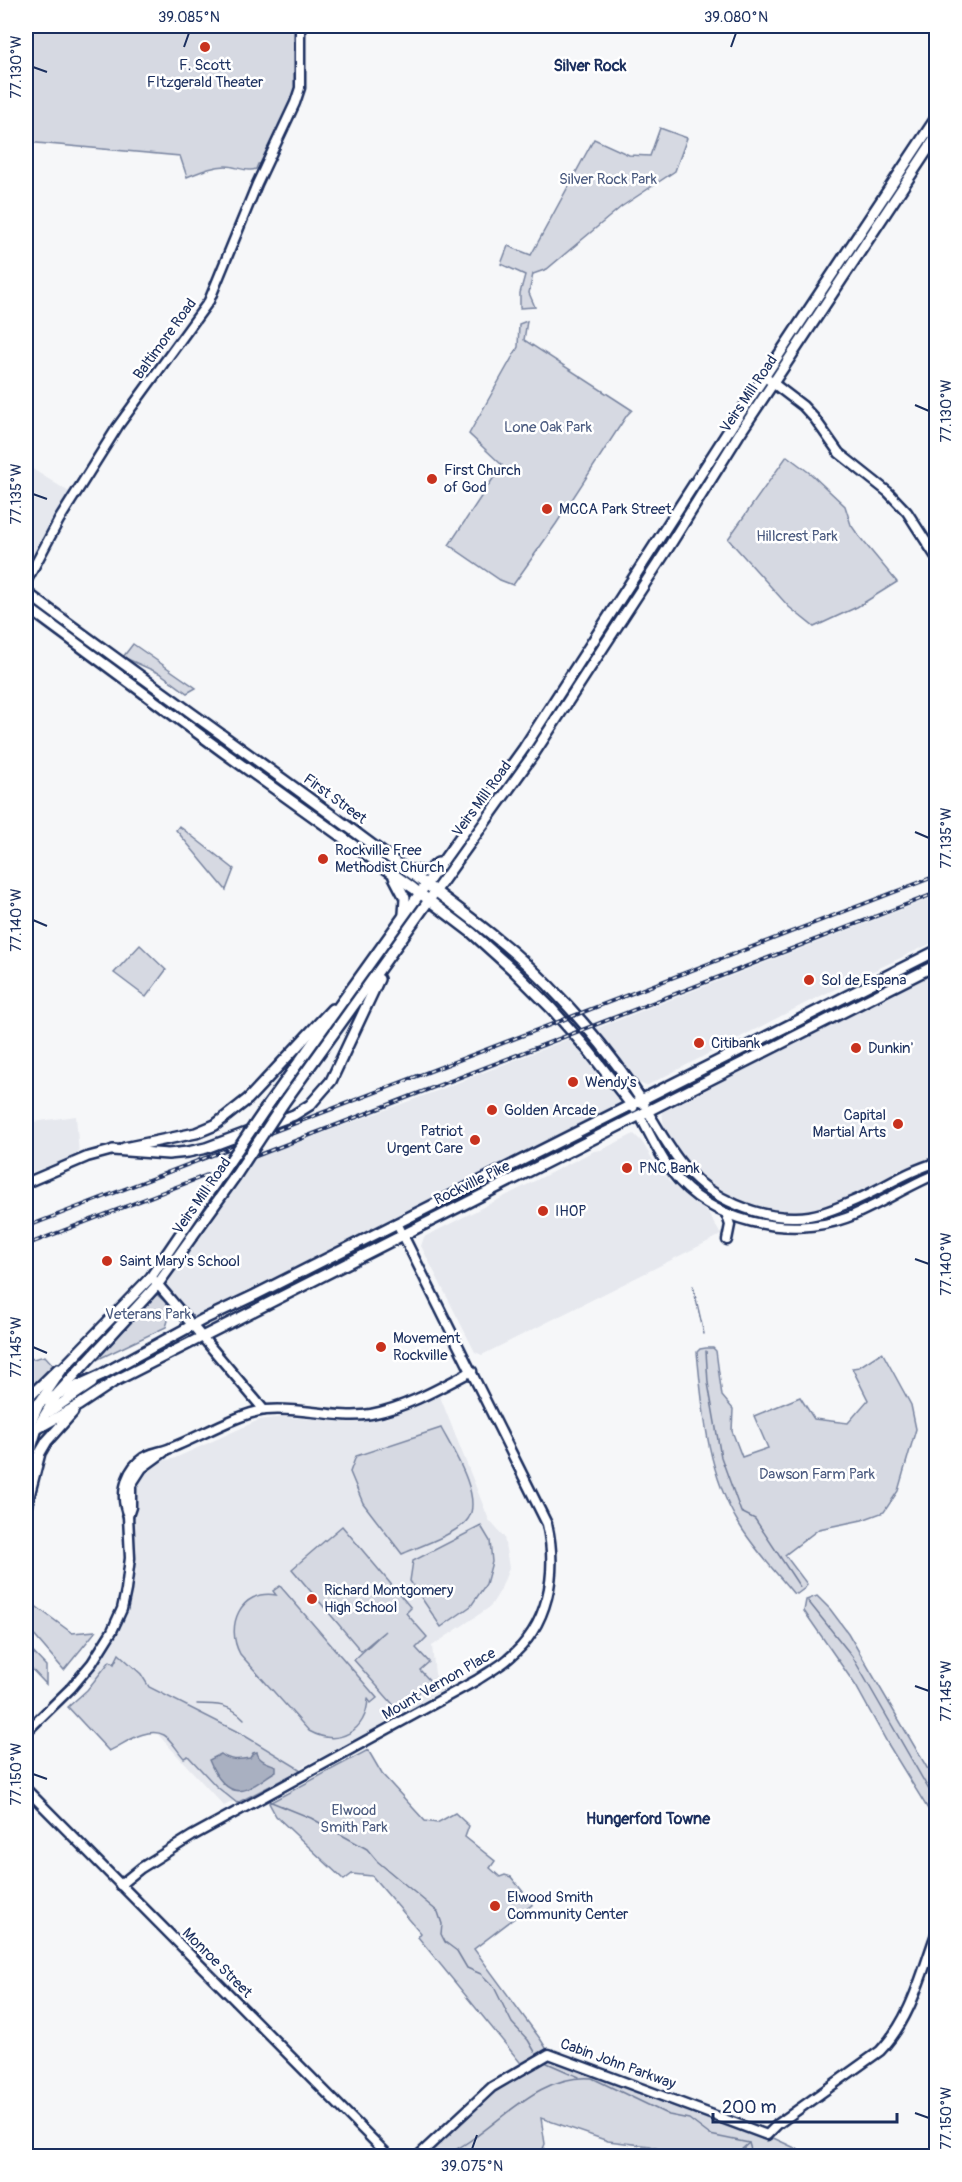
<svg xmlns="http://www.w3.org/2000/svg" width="962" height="2182" font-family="Pangolin,sans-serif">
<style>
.built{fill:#e6e8ee}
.green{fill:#d6d9e2;stroke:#7884a0;stroke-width:1.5}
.water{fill:#a9b0c1;stroke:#707c99;stroke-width:1.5}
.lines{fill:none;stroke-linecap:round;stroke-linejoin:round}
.stream{stroke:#707c99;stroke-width:1.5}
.secondary-casing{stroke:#1b2f5e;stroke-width:13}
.primary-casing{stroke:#1b2f5e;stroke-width:14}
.secondary{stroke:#fff;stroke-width:8}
.primary{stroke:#fff;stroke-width:9}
.rail-casing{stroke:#1b2f5e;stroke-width:4}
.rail{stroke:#fff;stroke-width:1.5;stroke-dasharray:4.5;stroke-linecap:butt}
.primary-bridge-casing{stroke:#1b2f5e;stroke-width:14;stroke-linecap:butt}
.primary-bridge{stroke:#fff;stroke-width:9}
.ticks{fill:none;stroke:#1b2f5e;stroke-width:2}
.poi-dot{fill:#c8321e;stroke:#fff;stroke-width:2}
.labels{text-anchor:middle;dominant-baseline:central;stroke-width:5;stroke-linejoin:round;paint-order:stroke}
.poi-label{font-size:15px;fill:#1b2f5e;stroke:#fff;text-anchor:start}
.park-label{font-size:15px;fill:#4a5a7f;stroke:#fff}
.street-label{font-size:15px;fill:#1b2f5e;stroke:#fff}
.neighbourhood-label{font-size:16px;font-weight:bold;fill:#1b2f5e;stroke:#fff}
.neatline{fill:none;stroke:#1b2f5e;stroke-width:2}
.ticks-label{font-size:15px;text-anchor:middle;fill:#1b2f5e}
</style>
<rect width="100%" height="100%" fill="#f6f7f9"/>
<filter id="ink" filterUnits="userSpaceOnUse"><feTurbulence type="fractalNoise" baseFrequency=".0167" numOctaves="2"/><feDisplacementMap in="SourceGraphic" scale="12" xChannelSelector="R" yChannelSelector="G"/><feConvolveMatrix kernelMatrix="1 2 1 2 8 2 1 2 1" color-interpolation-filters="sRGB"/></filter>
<g filter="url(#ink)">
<g class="built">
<path d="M26,465l48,30 -48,87z"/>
<path d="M936,896v45l-128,61 -162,84 -10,-4 -41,-53z"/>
<path d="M936,972v186l-37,14 -57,31 -19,7 -18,3 -29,-1 -20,-4 -38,-19 -27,-23 -27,-38 -2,-16z"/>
<path d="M576,1036l53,65 -439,220 -27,-32 90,-130 186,-69z"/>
<path d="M76,1116l3,38 -49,19 -4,-50z"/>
<path d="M634,1134l8,8 14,23 16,19 37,30 12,21 -239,120 -7,-3 -54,-106 3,-9 170,-86 7,-1z"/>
<path d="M439,1394l50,126 15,17 5,31 -9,23 -10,16 -58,39 3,28 8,16 -80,46 -139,70 -84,-91 -50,-38 31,-50 12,-43 2,-18 -3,-72 2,-10 8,-13 13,-8 6,-3 12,-1 86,-39 23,-3 80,5 25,-4z"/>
</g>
<g class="green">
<path d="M26,26h269l2,61 -35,77h-4l-2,5c-9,4 -20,-3 -30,-3 -13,0 -26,6 -39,11l-7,-21 -154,-14z"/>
<path d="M660,128l27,10 -12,33 -54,36 -74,62 -14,5 -4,19 6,14 -15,1v-15l5,-18 -24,-11 7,-18 23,9 63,-116 35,16 21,1z"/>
<path d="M527,321l-3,19 108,70 -5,5 -71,109 -43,61 -13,-5 -51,-35 53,-80 -33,-31 49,-87 1,-23z"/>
<path d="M787,456l24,18 34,32 6,19 7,10 39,47 -40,25 -43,20 -25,-20 -61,-68z"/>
<path d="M133,644l63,44 -9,5 -26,-19 -38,-17z"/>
<path d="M179,826l55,43 -8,21 -50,-60z"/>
<path d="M140,945l26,25 -20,27 -32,-24z"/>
<path d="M154,1292l18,16 -6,19 -93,44 -4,-5 72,-73z"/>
<path d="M706,1348h7l3,3 6,45 11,13 -1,22 10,26 26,-9 -14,-32 46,-19 14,22 34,4 20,-23 -16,-32 7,-1 23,-15 29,53 5,24 -18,62 -14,21 -22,8 -43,9 -34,26 22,29 -2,4 -8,6 -4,-1c-18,-22 -39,-44 -54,-69 -32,-52 -36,-112 -42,-172l3,-3z"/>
<path d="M26,1356l7,3 12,-3 8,9 -27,28z"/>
<path d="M441,1428c11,21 42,69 27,91 -9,14 -50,28 -66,35l-39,-51 -13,-31 6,-16z"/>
<path d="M342,1526l69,82 -5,5 21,24 -11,11 13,14 -9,8 11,12 -33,28 -44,-50 31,-29 -24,20 -69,-82z"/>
<path d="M481,1526l9,15 2,21 -6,22 -15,22 -30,21 -31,-46 3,-20z"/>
<path d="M280,1586l97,112 -6,5 -3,-4c-2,33 -30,48 -59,32l-69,-77c-15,-28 0,-65 36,-59l-3,-4z"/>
<path d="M817,1596l13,13 18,24 88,150v39l-48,-78 -32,-58 -52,-75 2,-11z"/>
<path d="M26,1599l46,34 24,-2 -32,39 -38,-44z"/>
<path d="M26,1645l20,21v18l-20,-21z"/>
<path d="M119,1654l22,20 8,13 91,46 61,37 -64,33 -21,-17 -28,-30 -4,2c-6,-6 -13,-19 -20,-23 -17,-9 -40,9 -55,16l-41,-44 19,-17 23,-29 4,3z"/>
<path d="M368,1750l14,24 43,47 12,2 18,-10 14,13 -4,11 30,24 -5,7 10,9 5,-2 6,2 22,27 -59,45 67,91 8,13 218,82 45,21h-132l-30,-10 -42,-5 -67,-23 4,26 -5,12 -45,-1 -77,1 43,-42 63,-47 -106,-130 3,-4 -49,-57 -20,-2 -8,6 -68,-64 -7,-13z"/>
</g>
<path class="water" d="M257,1752c1,9 12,11 19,14v5c-9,5 -21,15 -29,18 -19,8 -32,-14 -38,-29l12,-6c9,7 18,6 29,4l3,-5z"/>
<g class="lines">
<g class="stream">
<path d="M693,1286l11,48"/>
<path d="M706,1351l2,32 13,74 20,55 14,7 45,68"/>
<path d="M808,1601l44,55 84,146"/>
<path d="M197,1704c19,0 33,0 47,15"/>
<path d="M269,1801l42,17 56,31 10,12 61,51 4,12 -1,10 4,8 12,9 10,17 14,6 13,13 18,36 16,17 7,12"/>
<path d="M547,2063l32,14"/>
<path d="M444,2156c9,-5 19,-10 27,-16 38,-26 72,-66 121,-62l77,37 20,4 21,16 39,8 2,7 14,6"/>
<path d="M734,2156l15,-13"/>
</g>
<g class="secondary-casing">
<g id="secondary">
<path d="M765,377l38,29 12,13 24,34 49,39 19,20 29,45"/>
<path d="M26,582l33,-62 59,-94 91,-125 48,-117 38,-81 5,-15v-62"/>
<path d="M648,1112c12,20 23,40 38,57 26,30 71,49 110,48 19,0 36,-7 53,-14 30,-12 57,-32 87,-40"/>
<path d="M640,1116c10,18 19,39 32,56 37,50 117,67 174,46 31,-12 59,-31 90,-44"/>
<path d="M26,1183l61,-26 26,-7"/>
<path d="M726,1213l4,12 -3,15"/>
<path d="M154,1280l110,130"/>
<path d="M128,1516c-8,-18 -4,-41 11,-55 9,-8 18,-8 29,-12 28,-10 70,-36 98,-39 34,-4 73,10 105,4 36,-7 69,-26 101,-43"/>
<path d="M26,1732l45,-44 21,-25 20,-32 10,-22 4,-19 4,-32 -2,-42 3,-9v-22l11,-17 22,-16"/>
<path d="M26,1789l363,367"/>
<path d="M120,1885l21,-17 51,-32 285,-156c10,-7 22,-13 31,-21 41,-33 50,-86 39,-135l-150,-301"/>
<path d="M418,2156l74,-69 57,-33 218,81 11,-11 102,-73c31,-32 41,-76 56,-117"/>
</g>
</g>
<g class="primary-casing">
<g id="primary">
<path d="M26,592c111,83 225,163 337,246 51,38 103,74 151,115 47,41 97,99 130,151"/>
<path d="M26,606l196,145 191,137 59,45 41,37 39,39 37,42 44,56"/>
<path d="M410,870l17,2 11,-9"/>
<path d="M394,877l11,21 -1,16"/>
<path d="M283,1104l250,-349 135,-207 70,-112 198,-299"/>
<path d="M266,1108l258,-360 205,-318 207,-312"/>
<path d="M124,1148l72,-15 19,-8 33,-26 84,-90"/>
<path d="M113,1150l55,4 20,-2 18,-4 88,-33 16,-10 21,-24 48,-102"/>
<path d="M26,1400l32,-31"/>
<path d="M26,1409l75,-34 103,-56 51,-24c227,-115 455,-229 681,-344"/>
<path d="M49,1412l43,-29"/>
<path d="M26,1433l14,-31 23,-34 88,-91 64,-94"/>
<path d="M26,1435l53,-30 36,-24 821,-416"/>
<path d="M26,1494l6,-49 5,-17 21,-35 100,-109 76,-106"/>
<path d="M26,1507l14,-54 7,-12 26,-29"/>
</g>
</g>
<use href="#secondary" class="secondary"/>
<use href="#primary" class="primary"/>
<g class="rail-casing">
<g id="rail">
<path d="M26,1227l910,-351"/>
<path d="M26,1245l910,-352"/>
</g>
</g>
<use href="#rail" class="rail"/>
<g class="primary-bridge-casing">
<g id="primary-bridge">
<path d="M234,1178l49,-74"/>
<path d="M215,1183l51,-75"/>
</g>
</g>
<use href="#primary-bridge" class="primary-bridge"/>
</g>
</g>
<path class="ticks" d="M184,47l5,-14M731,47l5,-14M33,67l14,5M915,405l14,6M33,494l14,5M915,832l14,6M33,920l14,6M915,1259l14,5M33,1347l14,6M915,1686l14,5M33,1774l14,5M915,2113l14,5M472,2149l5,-14"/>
<g class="poi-dot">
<circle cx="205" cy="47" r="6"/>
<circle cx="432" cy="479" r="6"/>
<circle cx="547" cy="509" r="6"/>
<circle cx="323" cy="859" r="6"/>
<circle cx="809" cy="980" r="6"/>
<circle cx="699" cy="1043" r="6"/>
<circle cx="856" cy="1048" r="6"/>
<circle cx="573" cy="1082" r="6"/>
<circle cx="492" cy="1110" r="6"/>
<circle cx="898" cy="1124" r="6"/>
<circle cx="475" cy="1140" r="6"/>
<circle cx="627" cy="1168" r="6"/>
<circle cx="543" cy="1211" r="6"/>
<circle cx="107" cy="1261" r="6"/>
<circle cx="381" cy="1347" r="6"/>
<circle cx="312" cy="1599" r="6"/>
<circle cx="495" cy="1906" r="6"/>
</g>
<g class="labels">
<g class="poi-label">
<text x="205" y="65" text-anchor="middle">F. Scott<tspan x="205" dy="17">FItzgerald Theater</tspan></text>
<text x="444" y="470">First Church<tspan x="444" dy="17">of God</tspan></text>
<text x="559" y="509">MCCA Park Street</text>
<text x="335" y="850">Rockville Free<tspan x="335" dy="17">Methodist Church</tspan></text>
<text x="821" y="980">Sol de Espana</text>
<text x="711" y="1043">Citibank</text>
<text x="868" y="1048">Dunkin'</text>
<text x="585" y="1082">Wendy's</text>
<text x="504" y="1110">Golden Arcade</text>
<text x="886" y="1115" text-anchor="end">Capital<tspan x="886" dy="17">Martial Arts</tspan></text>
<text x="463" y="1131" text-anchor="end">Patriot<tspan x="463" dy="17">Urgent Care</tspan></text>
<text x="639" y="1168">PNC Bank</text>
<text x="555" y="1211">IHOP</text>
<text x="119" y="1261">Saint Mary's School</text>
<text x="393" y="1338">Movement<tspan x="393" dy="17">Rockville</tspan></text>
<text x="324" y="1590">Richard Montgomery<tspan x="324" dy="17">High School</tspan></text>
<text x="507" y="1897">Elwood Smith<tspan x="507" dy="17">Community Center</tspan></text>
</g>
<g class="park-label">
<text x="608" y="179">Silver Rock Park</text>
<text x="548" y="427">Lone Oak Park</text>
<text x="797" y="536">Hillcrest Park</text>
<text x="148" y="1314">Veterans Park</text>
<text x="817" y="1474">Dawson Farm Park</text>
<text x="354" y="1810">Elwood<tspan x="354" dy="17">Smith Park</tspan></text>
</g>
<g class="street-label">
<text transform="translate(165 339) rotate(-54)">Baltimore Road</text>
<text transform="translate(749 394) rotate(-56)">Veirs Mill Road</text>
<text transform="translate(335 799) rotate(36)">First Street</text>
<text transform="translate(482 799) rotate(-54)">Veirs Mill Road</text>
<text transform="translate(472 1183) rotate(-26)">Rockville Pike</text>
<text transform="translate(202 1196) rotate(-55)">Veirs Mill Road</text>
<text transform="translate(439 1684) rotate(-30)">Mount Vernon Place</text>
<text transform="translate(217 1963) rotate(45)">Monroe Street</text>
<text transform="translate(618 2064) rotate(20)">Cabin John Parkway</text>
</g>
<g class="neighbourhood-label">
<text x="590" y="66">Silver Rock</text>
<text x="648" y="1819">Hungerford Towne</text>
</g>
</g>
<rect width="962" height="2182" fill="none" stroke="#fff" stroke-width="66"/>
<path d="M713 2113v9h184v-9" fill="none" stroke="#1b2f5e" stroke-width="3"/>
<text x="722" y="2113" font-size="18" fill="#1b2f5e" stroke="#ffffff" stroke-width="4.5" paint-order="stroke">200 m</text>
<rect x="33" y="33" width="896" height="2116" class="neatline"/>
<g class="ticks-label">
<text x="189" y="22">39.085°N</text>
<text x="736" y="22">39.080°N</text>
<text transform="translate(16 67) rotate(-90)" y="5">77.130°W</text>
<text transform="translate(946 411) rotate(-90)" y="5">77.130°W</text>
<text transform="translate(16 494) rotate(-90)" y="5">77.135°W</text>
<text transform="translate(946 838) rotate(-90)" y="5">77.135°W</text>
<text transform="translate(16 920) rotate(-90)" y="5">77.140°W</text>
<text transform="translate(946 1264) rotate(-90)" y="5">77.140°W</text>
<text transform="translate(16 1347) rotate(-90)" y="5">77.145°W</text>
<text transform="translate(946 1691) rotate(-90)" y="5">77.145°W</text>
<text transform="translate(16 1774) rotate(-90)" y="5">77.150°W</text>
<text transform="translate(946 2118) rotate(-90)" y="5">77.150°W</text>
<text x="472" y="2171">39.075°N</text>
</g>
</svg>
